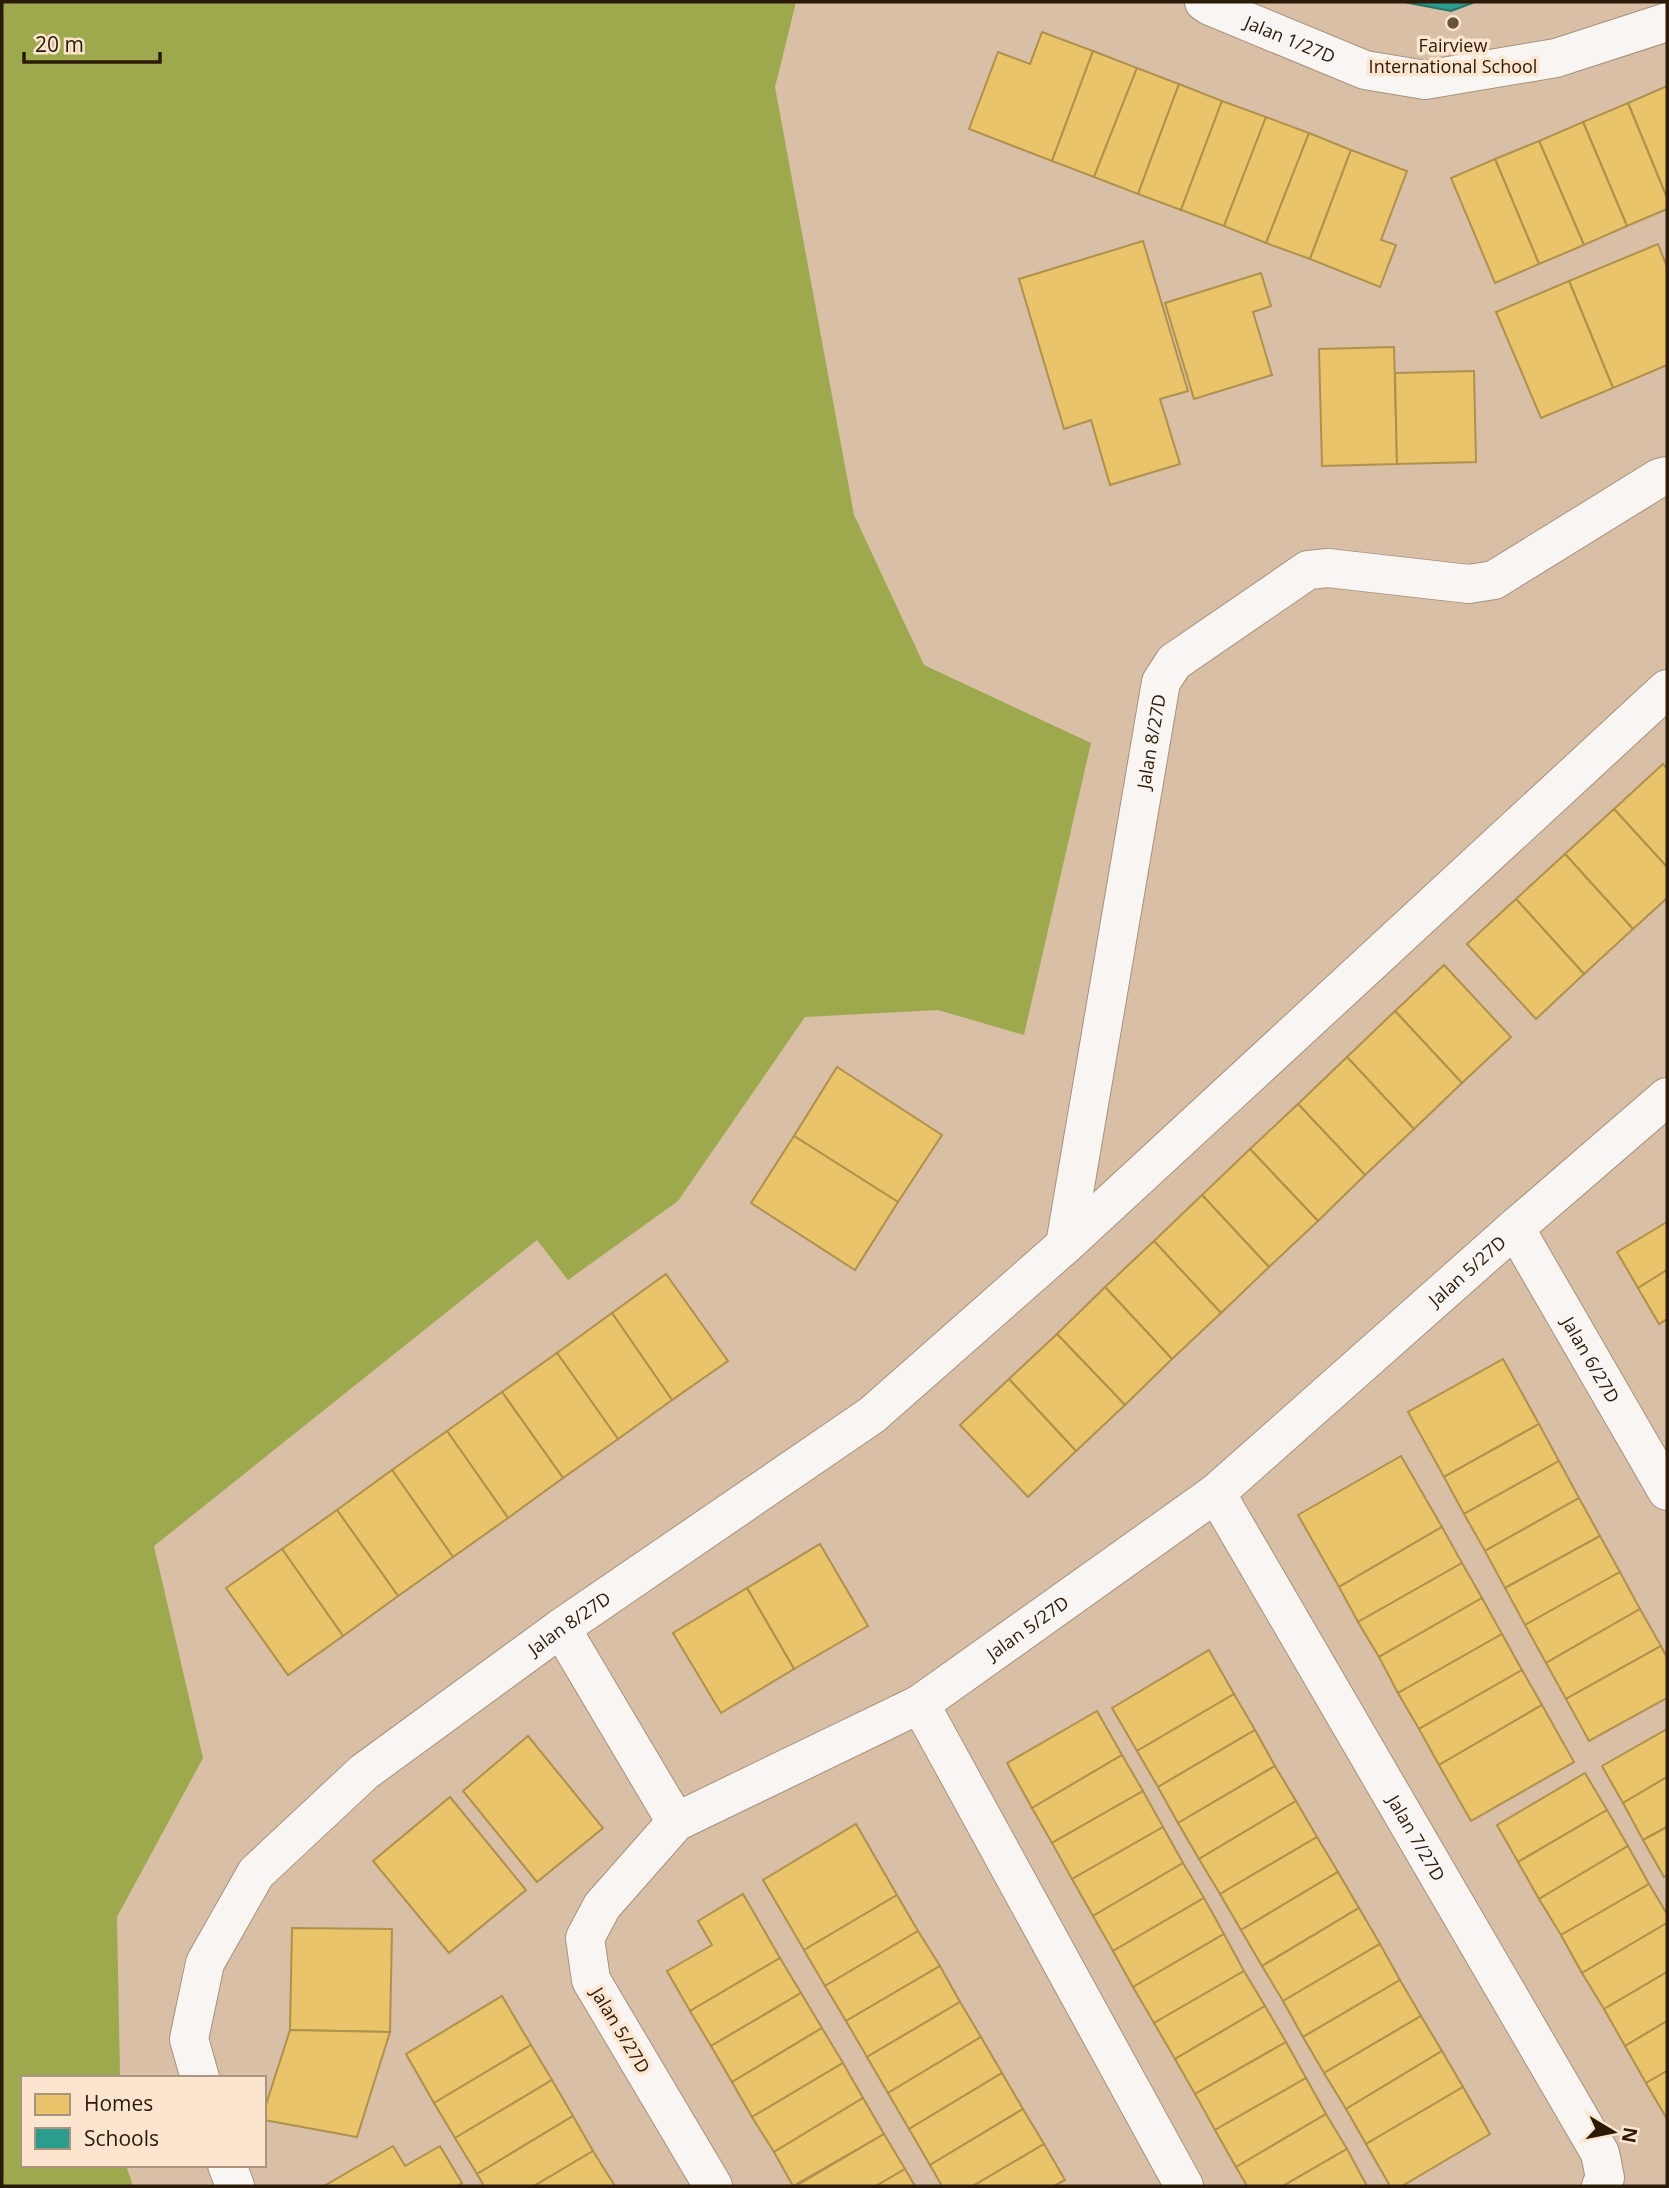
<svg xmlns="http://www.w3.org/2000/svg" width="1669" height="2188" font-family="'Open Sans',sans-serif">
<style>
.forest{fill:#9da94c}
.homes{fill:#e9c46a;stroke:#b0914c;stroke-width:2}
.schools{fill:#2a9d8f;stroke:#2a7666;stroke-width:2}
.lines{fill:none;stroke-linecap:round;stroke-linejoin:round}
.street-casing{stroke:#a5927e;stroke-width:40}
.street{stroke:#f9f5f2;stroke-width:38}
.poi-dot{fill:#67543f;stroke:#fce5cf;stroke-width:2.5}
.labels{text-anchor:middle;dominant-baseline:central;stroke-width:7;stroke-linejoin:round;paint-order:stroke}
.street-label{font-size:18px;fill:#2a1a07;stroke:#fce5cf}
.poi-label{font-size:18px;fill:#2a1a07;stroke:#fce5cf}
</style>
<rect width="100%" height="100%" fill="#d8bfa6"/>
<path class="forest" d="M2,2h794l-21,85 79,428 70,150 167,78 -67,292 -86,-25 -133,7 -127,184 -110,79 -31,-40 -383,306 49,212 -86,159 3,161h-97v87h103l7,21h-131z"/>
<g class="homes">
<path d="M1042,32l51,19 -41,110 -83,-32 29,-77 32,12z"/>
<path d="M1093,51l44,17 -43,109 -42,-16z"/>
<path d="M1137,68l42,16 -41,110 -44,-17z"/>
<path d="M1179,84l43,17 -41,109 -43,-16z"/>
<path d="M1667,86v112l-39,-95z"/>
<path d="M1222,101l44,16 -42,109 -43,-16z"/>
<path d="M1628,103l39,95v11l-40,17 -44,-104z"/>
<path d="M1266,117l43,16 -43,110 -42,-17z"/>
<path d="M1583,122l44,104 -43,19 -45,-104z"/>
<path d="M1309,133l42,17 -41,109 -44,-16z"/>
<path d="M1539,141l45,104 -45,19 -44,-105z"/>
<path d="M1351,150l56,21 -26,69 15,5 -16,42 -70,-28z"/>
<path d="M1495,159l44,105 -44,19 -44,-105z"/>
<path d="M1143,241l45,150 -28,8 20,65 -70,21 -19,-65 -27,9 -45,-150z"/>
<path d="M1658,244l9,23v98l-54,23 -44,-107z"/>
<path d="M1261,273l10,33 -18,6 19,63 -78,24 -29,-96z"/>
<path d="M1569,281l44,107 -72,30 -45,-106z"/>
<path d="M1394,347l3,117 -75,2 -3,-117z"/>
<path d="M1474,371l2,91 -79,2 -2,-91z"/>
<path d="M1663,764l4,5v98l-53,-58z"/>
<path d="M1614,809l53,58v31l-34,31 -68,-75z"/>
<path d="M1565,854l68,75 -49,45 -68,-75z"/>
<path d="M1516,899l68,75 -48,45 -69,-75z"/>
<path d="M1444,965l67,72 -49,46 -67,-72z"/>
<path d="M1395,1011l67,72 -48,46 -67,-72z"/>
<path d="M1347,1057l67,72 -49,46 -67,-71z"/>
<path d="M837,1067l105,68 -44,67 -104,-66z"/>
<path d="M1298,1104l67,71 -47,46 -68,-72z"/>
<path d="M794,1136l104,66 -43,68 -104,-67z"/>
<path d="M1250,1149l68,72 -49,46 -67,-72z"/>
<path d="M1202,1195l67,72 -48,46 -67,-72z"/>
<path d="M1667,1222v48l-29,18 -21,-36z"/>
<path d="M1154,1241l67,72 -49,46 -67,-72z"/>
<path d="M1667,1270v49l-8,5 -21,-36z"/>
<path d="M666,1274l62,87 -56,39 -60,-87z"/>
<path d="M1105,1287l67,72 -47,46 -68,-71z"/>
<path d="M612,1313l60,87 -54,39 -61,-86z"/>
<path d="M1057,1334l68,71 -49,46 -67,-72z"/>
<path d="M557,1353l61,86 -55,39 -61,-86z"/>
<path d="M1503,1359l36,65 -95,53 -36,-65z"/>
<path d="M1009,1379l67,72 -48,46 -68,-72z"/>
<path d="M502,1392l61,86 -55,40 -61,-87z"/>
<path d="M1539,1424l20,37 -95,53 -20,-37z"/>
<path d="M447,1431l61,87 -55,39 -61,-87z"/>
<path d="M1401,1456l41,71 -103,60 -41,-72z"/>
<path d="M1559,1461l20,37 -94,53 -21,-37z"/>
<path d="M392,1470l61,87 -55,39 -61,-86z"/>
<path d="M1579,1498l21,38 -95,52 -20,-37z"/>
<path d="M337,1510l61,86 -55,40 -61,-87z"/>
<path d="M1442,1527l20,36 -104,59 -19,-35z"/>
<path d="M1600,1536l20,36 -95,53 -20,-37z"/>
<path d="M820,1544l48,82 -74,43 -47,-81z"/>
<path d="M282,1549l61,87 -55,39 -62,-87z"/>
<path d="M1462,1563l20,35 -103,59 -21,-35z"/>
<path d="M1620,1572l20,37 -94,54 -21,-38z"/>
<path d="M747,1588l47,81 -73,44 -48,-80z"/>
<path d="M1482,1598l20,36 -104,59 -19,-36z"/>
<path d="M1640,1609l21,37 -95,53 -20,-36z"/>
<path d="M1502,1634l20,36 -103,59 -21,-36z"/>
<path d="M1661,1646l6,12v40l-78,43 -23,-42z"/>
<path d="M1209,1650l25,44 -97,57 -25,-43z"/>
<path d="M1522,1670l20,35 -103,60 -20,-36z"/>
<path d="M1234,1694l21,36 -97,57 -21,-36z"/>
<path d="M1542,1705l32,57 -103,59 -32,-56z"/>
<path d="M1097,1711l25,44 -90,53 -25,-45z"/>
<path d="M1667,1729v48l-44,26 -21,-37z"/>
<path d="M1255,1730l20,36 -97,57 -20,-36z"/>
<path d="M528,1736l75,92 -66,54 -74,-91z"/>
<path d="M1122,1755l21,36 -91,52 -20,-35z"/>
<path d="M1275,1766l21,35 -97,58 -21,-36z"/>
<path d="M1585,1773l22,37 -89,52 -21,-37z"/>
<path d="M1667,1777v50l-24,13 -20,-37z"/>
<path d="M1143,1791l20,36 -91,52 -20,-36z"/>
<path d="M450,1797l76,93 -77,63 -76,-92z"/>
<path d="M1296,1801l21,36 -97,57 -21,-35z"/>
<path d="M1607,1810l21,36 -89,53 -21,-37z"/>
<path d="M856,1824l41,71 -93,55 -41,-70z"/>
<path d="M1163,1827l20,36 -90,53 -21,-37z"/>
<path d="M1667,1827v48l-3,2 -21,-37z"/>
<path d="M1317,1837l21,35 -97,58 -21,-36z"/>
<path d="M1628,1846l21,38 -88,51 -22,-36z"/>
<path d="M1183,1863l21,35 -91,53 -20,-35z"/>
<path d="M1338,1872l21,36 -97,58 -21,-36z"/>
<path d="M1649,1884l18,30v9l-85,50 -21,-38z"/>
<path d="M743,1894l37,64 -90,53 -23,-40 45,-26 -14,-24z"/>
<path d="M897,1895l21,36 -93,55 -21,-36z"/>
<path d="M1204,1898l20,36 -91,53 -20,-36z"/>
<path d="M1359,1908l21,36 -97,57 -21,-35z"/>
<path d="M1667,1923v49l-63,37 -22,-36z"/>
<path d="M292,1928l100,1 -2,103 -100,-2z"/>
<path d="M918,1931l22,35 -94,55 -21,-35z"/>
<path d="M1224,1934l20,37 -90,52 -21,-36z"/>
<path d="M1380,1944l20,36 -97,57 -20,-36z"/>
<path d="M780,1958l21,35 -90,53 -21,-35z"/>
<path d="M940,1966l20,36 -93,55 -21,-36z"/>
<path d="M1244,1971l21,35 -90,53 -21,-36z"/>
<path d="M1667,1972v49l-42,25 -21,-37z"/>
<path d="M1400,1980l21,36 -97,57 -21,-36z"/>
<path d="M801,1993l21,35 -90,54 -21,-36z"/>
<path d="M502,1996l29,49 -97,58 -28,-49z"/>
<path d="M960,2002l21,35 -93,56 -21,-36z"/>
<path d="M1265,2006l21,36 -91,52 -20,-35z"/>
<path d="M1421,2016l21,35 -96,58 -22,-36z"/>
<path d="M1667,2021v50l-21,12 -21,-37z"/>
<path d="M822,2028l21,35 -91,54 -20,-35z"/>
<path d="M290,2030l100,2 -33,105 -93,-17v-9z"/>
<path d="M981,2037l21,36 -93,56 -21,-36z"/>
<path d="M1286,2042l20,36 -91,52 -20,-36z"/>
<path d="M531,2045l21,35 -97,58 -21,-35z"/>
<path d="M1442,2051l21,36 -97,57 -20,-35z"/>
<path d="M843,2063l20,35 -89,54 -22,-35z"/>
<path d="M1667,2071v48l-21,-36z"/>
<path d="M1002,2073l21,36 -93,56 -21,-36z"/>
<path d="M1306,2078l20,36 -90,53 -21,-37z"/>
<path d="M552,2080l21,36 -96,58 -22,-36z"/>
<path d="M1463,2087l27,47 -88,52h-12l-24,-42z"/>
<path d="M863,2098l21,36 -91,52 -19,-34z"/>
<path d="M1023,2109l21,35 -71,42h-31l-12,-21z"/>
<path d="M1326,2114l21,35 -64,37h-36l-11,-19z"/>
<path d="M573,2116l20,35 -59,35h-50l-7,-12z"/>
<path d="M884,2134l21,35 -29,17h-80z"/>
<path d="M1044,2144l21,36 -11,6h-81z"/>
<path d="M393,2146l12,20 35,-20 22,37 -5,3h-133z"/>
<path d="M1347,2149l20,37h-84z"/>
<path d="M593,2151l22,35h-81z"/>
<path d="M905,2169l10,17h-39z"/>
</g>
<path class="schools" d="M1404,2h71l-24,9z"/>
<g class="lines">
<g class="street-casing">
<g id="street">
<path id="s1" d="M1204,2l6,4 155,64 60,10 131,-22 111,-36"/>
<path id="s2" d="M1515,1228l152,263"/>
<path id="s3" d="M1065,1245l96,-563 13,-20 134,-92 20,-2 141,16 25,-4 165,-102 8,-2"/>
<path id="s4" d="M1216,1493l384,660 5,25 -4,8"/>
<path d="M561,1628l115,194"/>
<path d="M920,1704l264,482"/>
<path id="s5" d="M200,2078l-11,-39 16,-76 51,-90 108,-101 197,-144 311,-213 193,-170 602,-556"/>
<path d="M227,2165l8,21"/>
<path id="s6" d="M713,2186l-122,-206 -6,-42 17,-32 74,-84 244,-118 296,-211 299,-265 152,-131"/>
</g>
</g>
<use href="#street" class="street"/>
</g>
<circle class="poi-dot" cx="1453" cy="23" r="7"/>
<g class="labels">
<g class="street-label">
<text stroke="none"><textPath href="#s1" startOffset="94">Jalan 1/27D</textPath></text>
<text stroke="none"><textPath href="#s3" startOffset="511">Jalan 8/27D</textPath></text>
<text stroke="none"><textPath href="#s6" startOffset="1400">Jalan 5/27D</textPath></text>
<text stroke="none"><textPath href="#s2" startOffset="152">Jalan 6/27D</textPath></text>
<text stroke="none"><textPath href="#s5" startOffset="623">Jalan 8/27D</textPath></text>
<text stroke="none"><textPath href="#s6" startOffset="833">Jalan 5/27D</textPath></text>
<text stroke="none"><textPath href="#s4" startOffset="399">Jalan 7/27D</textPath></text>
<text transform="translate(621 2030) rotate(59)">Jalan 5/27D</text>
</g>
<g class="poi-label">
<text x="1453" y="45">Fairview<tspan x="1453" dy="21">International School</tspan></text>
</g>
</g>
<rect width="1669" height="2188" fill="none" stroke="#2a1a07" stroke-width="7"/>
<rect x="21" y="2076" width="245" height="91" fill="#fce5cf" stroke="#a8947f" stroke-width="2"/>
<rect x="35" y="2094" width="35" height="21" fill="#e9c46a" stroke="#a8947f" stroke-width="2"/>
<text x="84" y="2111" font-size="21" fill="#2a1a07">Homes</text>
<rect x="35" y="2128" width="35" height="21" fill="#2a9d8f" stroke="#a8947f" stroke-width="2"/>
<text x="84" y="2146" font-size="21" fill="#2a1a07">Schools</text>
<g transform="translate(1613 2132) rotate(100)" stroke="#fce5cf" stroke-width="5" paint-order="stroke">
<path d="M0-5L12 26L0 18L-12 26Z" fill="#2a1a07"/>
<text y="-10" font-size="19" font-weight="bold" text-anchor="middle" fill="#2a1a07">N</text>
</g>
<path d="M24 52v10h136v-10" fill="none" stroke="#2a1a07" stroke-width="3.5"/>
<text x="35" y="52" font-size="21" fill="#2a1a07" stroke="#fce5cf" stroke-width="5" paint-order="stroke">20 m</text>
</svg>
